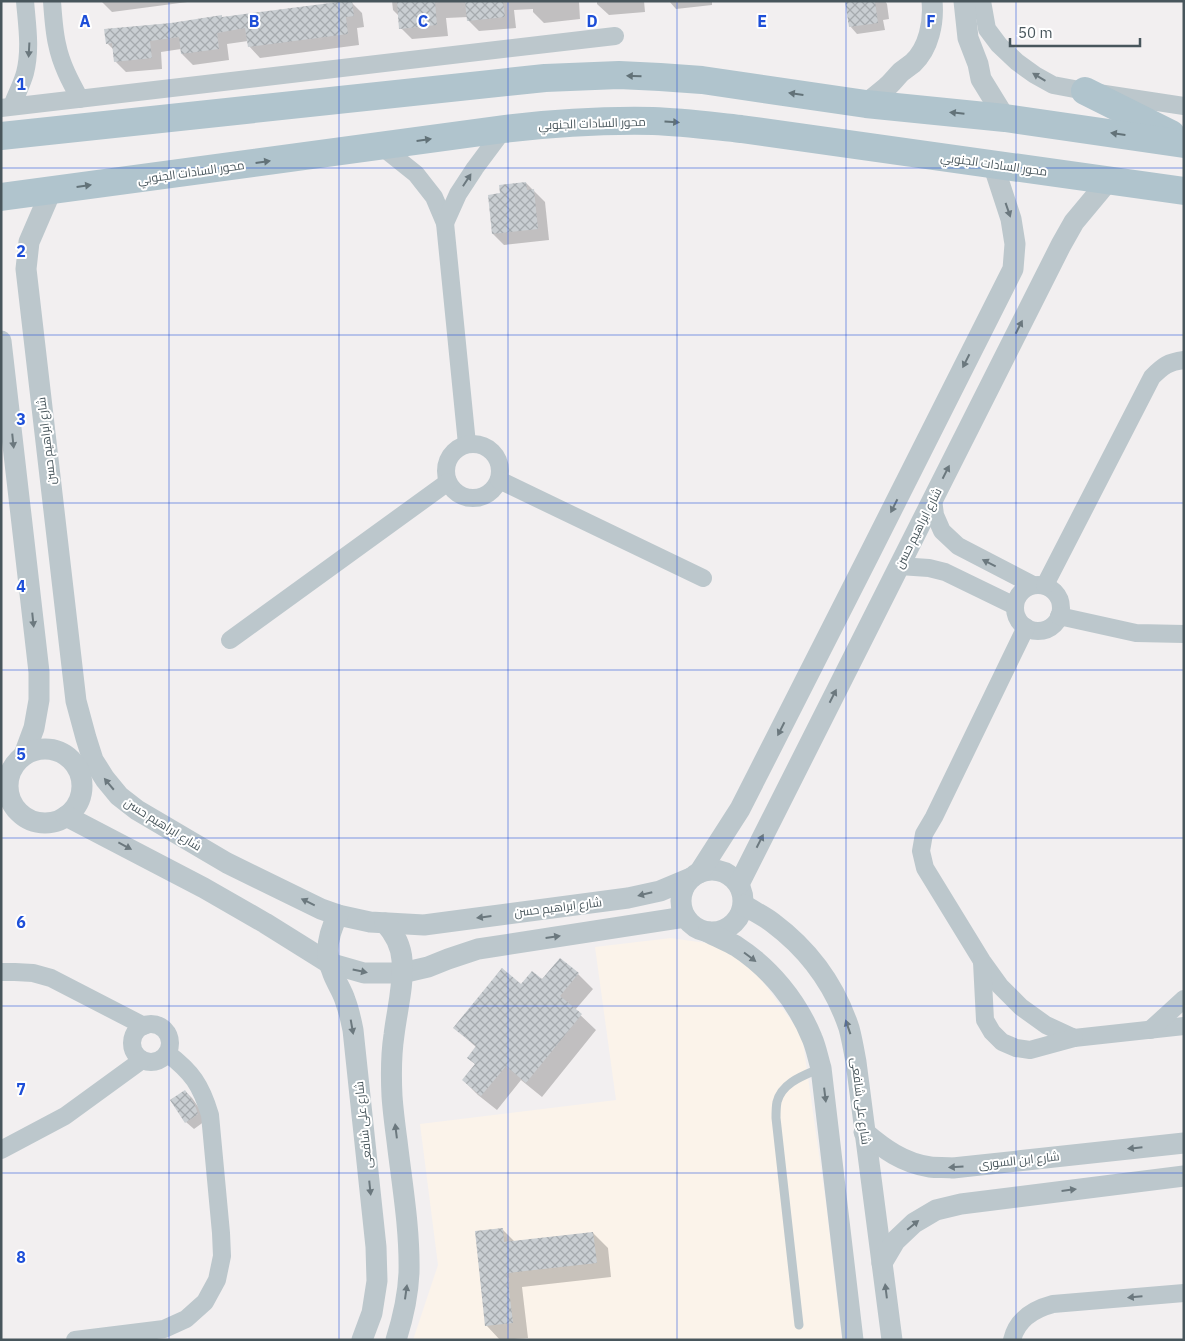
<svg xmlns="http://www.w3.org/2000/svg" width="1185" height="1341" font-family="'IBM Plex Sans',Cairo,sans-serif">
<style>
.commercial{fill:#fbf3ea}
.shadow{fill:#0003}
.building{fill:url(#building-cross-hatch)}
.lines{fill:none;stroke-linecap:round;stroke-linejoin:round}
.service{stroke:#bcc7cc;stroke-width:9}
.minor{stroke:#bcc7cc;stroke-width:18}
.tertiary{stroke:#bcc7cc;stroke-width:21}
.primary{stroke:#b0c4cd;stroke-width:28}
.oneway{fill:#6b787e}
.oneway2{fill:#627278}
.grid{fill:none;stroke:#1d4ed8;stroke-width:1;stroke-opacity:0.55}
.labels{text-anchor:middle;dominant-baseline:central;stroke-width:4;stroke-linejoin:round;paint-order:stroke}
.street-label{font-size:12px;fill:#48565c;stroke:#fff}
.grid-label{font-size:16px;text-anchor:middle;font-weight:bold;fill:#1d4ed8;stroke:#fff;stroke-width:4;stroke-linejoin:round;paint-order:stroke}
</style>
<defs>
<pattern id="building-cross-hatch" width="8" height="8" patternUnits="userSpaceOnUse" patternTransform="scale(1.25)"><rect width="8" height="8" fill="#c9ced2"/><path d="M0 0l8 8M0 8l8-8" fill="none" stroke="#a5aaae"/></pattern>
</defs>
<rect width="100%" height="100%" fill="#f2eff0"/>
<path class="commercial" d="M671,938l42,6 39,23 50,68 24,168 16,137h-429l25,-75 -18,-141 196,-24 -21,-153z"/>
<g class="shadow">
<path d="M101,1h94l-83,11z"/>
<path d="M392,1h195l-8,1 1,17 -36,4 -11,-11v-3l-19,1 2,18 -37,3 -11,-11v-3l-22,1 2,18 -36,3 -11,-11 -1,-11 -7,-7z"/>
<path d="M597,1h47l1,11 -36,3 -12,-11z"/>
<path d="M669,1h43v4l-36,4z"/>
<path d="M847,1h38l2,3 2,15 -6,1 2,10 -28,4 -7,-8z"/>
<path d="M351,2l11,11 2,14 -7,1 2,17 -99,13 -11,-12 -1,-5 -21,3 2,16 -36,5 -11,-11 -1,-5 -20,3 1,17 -36,3 -11,-11 -1,-11 -7,-7 116,-25z"/>
<path d="M526,183l19,19 4,38 -45,5 -11,-11 8,-40z"/>
<path d="M578,974l15,15 -18,21 21,20 -54,67 -21,-17 -24,30 -19,-15 -15,-15 13,-15 -7,-7 8,-10 -22,-20 67,-43z"/>
<path d="M185,1091l7,7 9,13 4,10 -11,8 -8,-7 -15,-21z"/>
<path d="M502,1229l13,13 78,-9 15,15 3,29 -89,10 6,51 -28,2 -13,-14 -11,-94z"/>
</g>
<g class="building">
<path d="M346,1h6l2,15 -8,1 2,17 -100,13 -3,-19 -28,5 2,16 -38,5 -2,-17 -29,4 2,17 -38,4 -2,-19 -6,1 -2,-15 67,-6 51,-8v2z"/>
<path d="M397,1h38l2,24 -38,4z"/>
<path d="M465,1h38l2,16 -38,4z"/>
<path d="M845,1h30l3,22 -29,4z"/>
<path d="M526,182l1,8 7,-1 4,40 -46,5 -4,-39 12,-2 -1,-8z"/>
<path d="M560,958l19,15 -19,23 22,18 -56,69 -20,-17 -25,30 -19,-16 13,-16 -8,-6 9,-12 -23,-18 49,-60 19,16 11,-13 10,8z"/>
<path d="M185,1090l9,13 4,11 -13,9 -15,-23z"/>
<path d="M503,1228l1,14 89,-10 4,31 -90,10 6,50 -28,3 -10,-95z"/>
</g>
<g class="lines">
<path class="service" d="M799,1325l-23,-207c0,-5 0,-11 1,-16 5,-20 28,-27 44,-34"/>
<g class="minor">
<path d="M52,1c1,14 2,30 5,43 4,20 13,37 23,55"/>
<path d="M982,1l5,28 12,16 18,17 18,13 18,10 32,6 99,15"/>
<path d="M12,106c4,-11 10,-22 13,-33 6,-24 2,-48 0,-72"/>
<path d="M1,108l614,-72"/>
<path d="M381,146l35,28 18,23 11,26 22,221"/>
<path d="M445,223l13,-29 17,-26 29,-39"/>
<circle cx="473" cy="471" r="27"/>
<path d="M499,480l204,98"/>
<path d="M933,499l2,16 7,16 16,15 75,39"/>
<path d="M899,566l30,2 16,4 70,34"/>
<circle cx="1038" cy="608" r="23"/>
<path d="M1045,585l107,-208c11,-11 16,-15 32,-17"/>
<path d="M1059,616l77,17 48,1"/>
<path d="M1026,627l-92,190 -10,17 -3,17 4,17 57,93 18,25 21,21 25,18 28,13 110,-12"/>
<path d="M230,640l218,-158"/>
<path d="M77,767l16,-7"/>
<path d="M982,962l3,58 7,12 10,10 14,6 14,2 44,-12"/>
<path d="M1,972h14l18,1 18,5 93,48"/>
<circle cx="151" cy="1043" r="19"/>
<path d="M1150,1030l34,-31"/>
<path d="M1,1150l64,-34 77,-56"/>
<path d="M75,1340l89,-11 22,-10 19,-17 12,-22 5,-24 -1,-23 -11,-118c-9,-30 -18,-43 -43,-62"/>
<path d="M1012,1340c5,-21 22,-31 41,-36l131,-11"/>
</g>
<g class="tertiary">
<path d="M964,1l4,37 10,26 3,15 24,39"/>
<path d="M866,104c8,-7 17,-13 24,-20 4,-4 7,-8 11,-12 4,-3 8,-6 12,-9 16,-15 21,-41 19,-62"/>
<path d="M51,191l-22,51 -3,27 50,432 10,37 7,22 12,19 14,17 18,14 90,53 94,46 17,6 32,7 54,3 204,-27 32,-7 31,-13"/>
<path d="M1,341l38,331v28l-5,28 -10,27"/>
<circle cx="45" cy="786" r="37"/>
<path d="M66,816l138,72 61,35 64,40 35,10h38l26,-6 20,-8 30,-10 207,-32"/>
<circle cx="712" cy="901" r="31"/>
<path d="M699,873l41,-64 130,-256 143,-284 2,-25 -4,-25 -18,-55"/>
<path d="M739,884l322,-639 13,-23 35,-42"/>
<path d="M744,905c9,6 20,11 29,18 36,27 62,63 76,105 3,11 5,23 7,34l36,278"/>
<path d="M338,915c-9,17 -14,37 -6,56 3,10 10,19 13,29 4,10 6,20 8,30l23,217 1,34 -5,32 -10,27"/>
<path d="M385,923c9,10 16,22 17,37 2,25 -5,50 -8,75 -3,20 -3,41 -2,61 1,15 3,30 5,45 5,43 13,88 12,132 -1,22 -6,45 -13,67"/>
<path d="M708,932c9,5 19,9 28,14 34,22 61,55 76,92 4,9 6,20 9,30l32,272"/>
<path d="M864,1132c20,17 39,31 66,35 7,1 16,0 23,1l231,-25"/>
<path d="M882,1263l13,-22 19,-18 22,-13 25,-6 223,-28"/>
</g>
<g class="primary">
<path d="M1085,91l86,43"/>
<path d="M1,136l544,-58 74,-3 41,2 42,3 164,24 139,14 179,26"/>
<path d="M1,197l503,-68c50,-6 99,-9 149,-8 30,1 59,5 88,8l443,62"/>
</g>
</g>
<defs><path id="oneway-solid" d="M-6-.8H1V-3.2L6.5 0L1 3.2V.8H-6Z" transform="scale(1.25)"/></defs>
<g class="oneway">
<use href="#oneway-solid" transform="translate(29 50) rotate(93)"/>
<use href="#oneway-solid" transform="translate(1039 77) rotate(-149)"/>
<use href="#oneway-solid" transform="translate(467 180) rotate(-57)"/>
<use href="#oneway-solid" transform="translate(1008 210) rotate(71)"/>
<use href="#oneway-solid" transform="translate(1019 327) rotate(-63)"/>
<use href="#oneway-solid" transform="translate(966 361) rotate(117)"/>
<use href="#oneway-solid" transform="translate(13 441) rotate(84)"/>
<use href="#oneway-solid" transform="translate(946 472) rotate(-63)"/>
<use href="#oneway-solid" transform="translate(894 506) rotate(117)"/>
<use href="#oneway-solid" transform="translate(989 563) rotate(-153)"/>
<use href="#oneway-solid" transform="translate(33 620) rotate(84)"/>
<use href="#oneway-solid" transform="translate(833 696) rotate(-63)"/>
<use href="#oneway-solid" transform="translate(781 729) rotate(117)"/>
<use href="#oneway-solid" transform="translate(109 784) rotate(-130)"/>
<use href="#oneway-solid" transform="translate(760 841) rotate(-63)"/>
<use href="#oneway-solid" transform="translate(125 846) rotate(28)"/>
<use href="#oneway-solid" transform="translate(645 894) rotate(166)"/>
<use href="#oneway-solid" transform="translate(308 902) rotate(-154)"/>
<use href="#oneway-solid" transform="translate(484 917) rotate(173)"/>
<use href="#oneway-solid" transform="translate(553 937) rotate(-8)"/>
<use href="#oneway-solid" transform="translate(750 957) rotate(37)"/>
<use href="#oneway-solid" transform="translate(360 971) rotate(12)"/>
<use href="#oneway-solid" transform="translate(352 1027) rotate(80)"/>
<use href="#oneway-solid" transform="translate(848 1027) rotate(-109)"/>
<use href="#oneway-solid" transform="translate(825 1095) rotate(83)"/>
<use href="#oneway-solid" transform="translate(396 1131) rotate(-97)"/>
<use href="#oneway-solid" transform="translate(1135 1148) rotate(174)"/>
<use href="#oneway-solid" transform="translate(956 1167) rotate(177)"/>
<use href="#oneway-solid" transform="translate(370 1188) rotate(84)"/>
<use href="#oneway-solid" transform="translate(1069 1190) rotate(-7)"/>
<use href="#oneway-solid" transform="translate(913 1225) rotate(-39)"/>
<use href="#oneway-solid" transform="translate(886 1291) rotate(-97)"/>
<use href="#oneway-solid" transform="translate(406 1292) rotate(-82)"/>
<use href="#oneway-solid" transform="translate(1135 1297) rotate(175)"/>
</g>
<g class="oneway2">
<use href="#oneway-solid" transform="translate(634 76) rotate(-178)"/>
<use href="#oneway-solid" transform="translate(796 94) rotate(-172)"/>
<use href="#oneway-solid" transform="translate(957 113) rotate(-174)"/>
<use href="#oneway-solid" transform="translate(672 122) rotate(4)"/>
<use href="#oneway-solid" transform="translate(1118 134) rotate(-172)"/>
<use href="#oneway-solid" transform="translate(424 140) rotate(-8)"/>
<use href="#oneway-solid" transform="translate(263 162) rotate(-8)"/>
<use href="#oneway-solid" transform="translate(84 186) rotate(-8)"/>
</g>
<path class="grid" d="M169,1v1339M339,1v1339M508,1v1339M677,1v1339M846,1v1339M1016,1v1339M1,168h1183M1,335h1183M1,503h1183M1,670h1183M1,838h1183M1,1006h1183M1,1173h1183"/>
<g class="labels">
<g class="street-label">
<text transform="translate(592 123) rotate(-2)">محور السادات الجنوبي</text>
<text transform="translate(994 164) rotate(8)">محور السادات الجنوبي</text>
<text transform="translate(191 172) rotate(-8)">محور السادات الجنوبي</text>
<text transform="translate(46 441) rotate(-97)">شارع ابراهيم حسن</text>
<text transform="translate(918 528) rotate(-63)">شارع ابراهيم حسن</text>
<text transform="translate(163 824) rotate(32)">شارع ابراهيم حسن</text>
<text transform="translate(558 907) rotate(-7)">شارع ابراهيم حسن</text>
<text transform="translate(861 1101) rotate(83)">شارع على شافعى</text>
<text transform="translate(363 1125) rotate(-96)">شارع على شافعى</text>
<text transform="translate(1019 1160) rotate(-6)">شارع ابن السورى</text>
</g>
</g>
<g class="grid-label">
<text x="85" y="27">A</text>
<text x="254" y="27">B</text>
<text x="423" y="27">C</text>
<text x="592" y="27">D</text>
<text x="762" y="27">E</text>
<text x="931" y="27">F</text>
<text x="21" y="90">1</text>
<text x="21" y="257">2</text>
<text x="21" y="425">3</text>
<text x="21" y="592">4</text>
<text x="21" y="760">5</text>
<text x="21" y="928">6</text>
<text x="21" y="1095">7</text>
<text x="21" y="1263">8</text>
</g>
<rect width="1185" height="1341" fill="none" stroke="#48565c" stroke-width="5"/>
<path d="M1010 38v8h130v-8" fill="none" stroke="#48565c" stroke-width="2.5"/>
<text x="1018" y="38" font-size="15" fill="#48565c" stroke="#ffffff" stroke-width="4" paint-order="stroke">50 m</text>
</svg>
